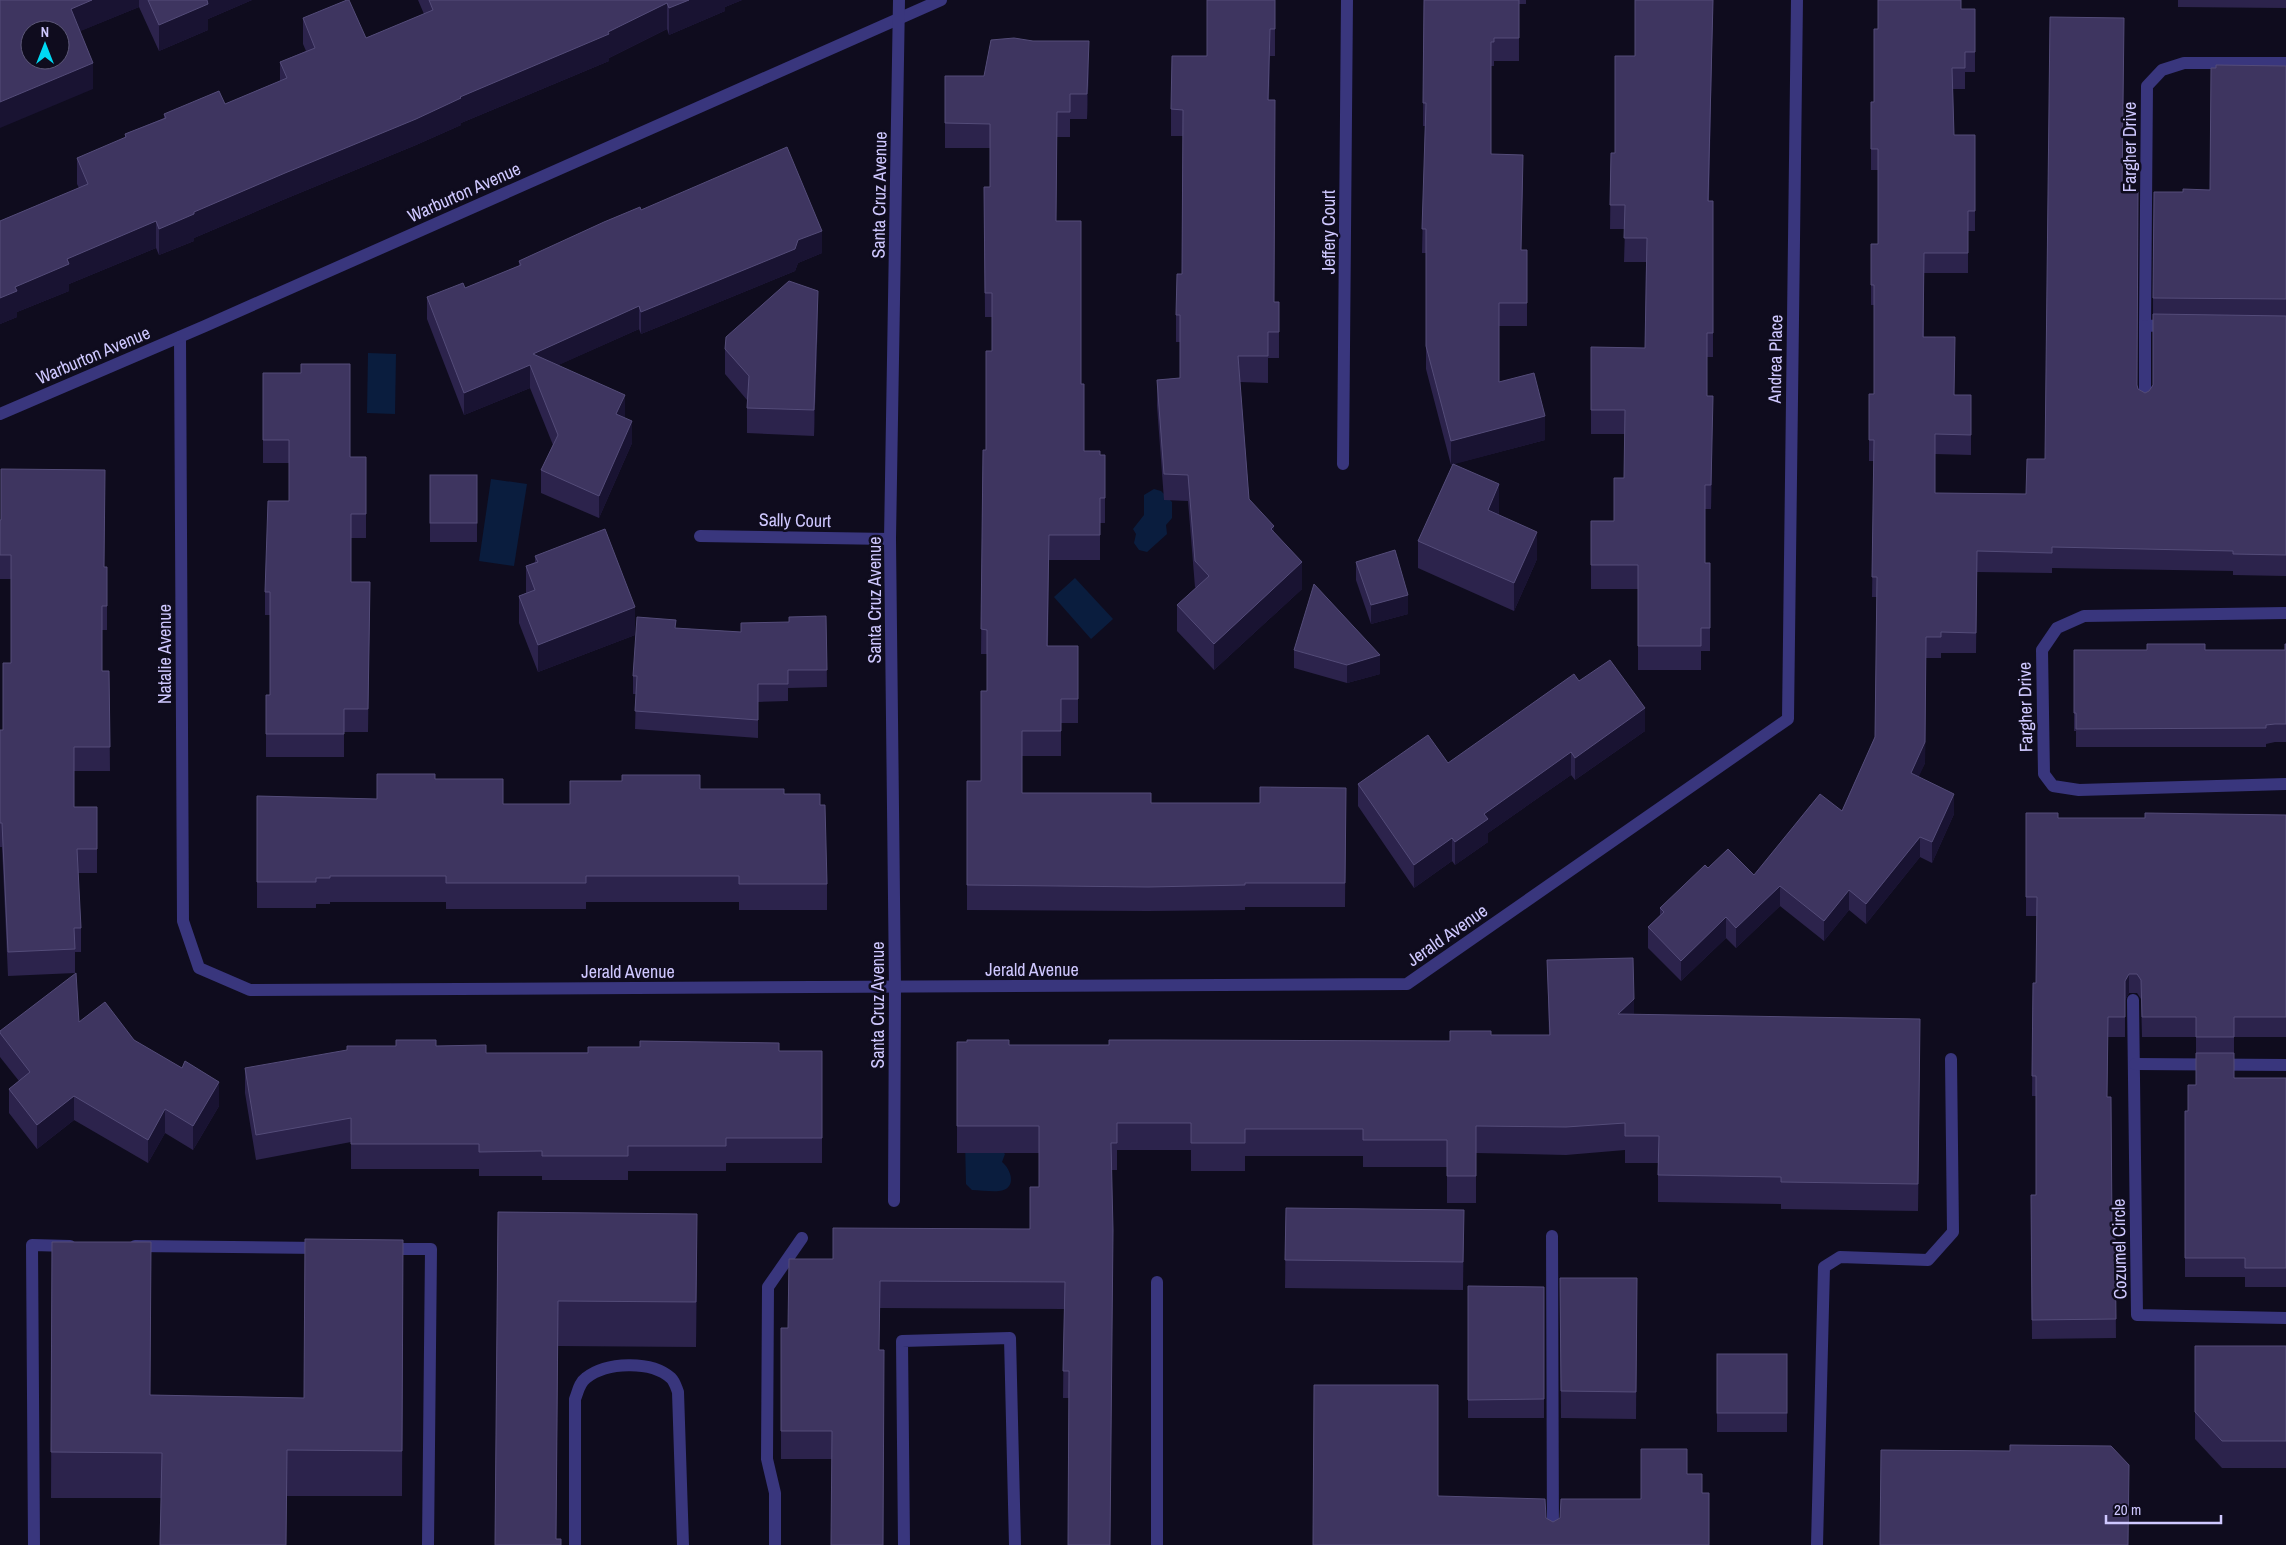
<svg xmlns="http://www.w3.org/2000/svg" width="2286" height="1545" font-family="'Archivo Narrow',sans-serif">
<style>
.water{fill:#0a1d3e}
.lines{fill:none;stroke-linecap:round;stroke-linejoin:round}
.lane{stroke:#39367d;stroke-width:12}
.street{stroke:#39367d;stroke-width:12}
.wall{fill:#2c234c}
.shaded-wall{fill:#191332}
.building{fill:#3e3560;stroke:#544c79;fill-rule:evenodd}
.labels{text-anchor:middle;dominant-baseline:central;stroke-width:5;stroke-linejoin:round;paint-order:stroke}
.street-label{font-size:18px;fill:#cfc8ff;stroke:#0f0c1e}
</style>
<rect width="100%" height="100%" fill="#0f0c1e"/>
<g class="water">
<path d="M368,353l28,1 -1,60 -28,-1z"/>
<path d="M491,479l36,5 -13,82 -35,-5z"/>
<path d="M1154,489l7,2 11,11v16l-6,7 1,9 -20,18 -8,-2 -5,-7 2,-9 -3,-5 11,-14v-20z"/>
<path d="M1075,578l38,41 -22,20 -37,-42z"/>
<path d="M965,1140l35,9 5,5 -3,8c9,7 16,27 -3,29 -8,1 -19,-1 -27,-1l-6,-6z"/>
</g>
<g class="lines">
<g class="lane">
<path d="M1552,1236l1,309"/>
<path d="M135,1246l185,2"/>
<path d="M387,1249h44l-3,296"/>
<path d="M34,1545l-2,-300 38,1"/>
<path d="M575,1545v-146c3,-7 4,-16 11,-21 20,-16 65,-18 85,0 4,4 5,9 7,14l5,153"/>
<path d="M775,1545v-52l-8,-34 1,-172 34,-49"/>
<path d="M904,1545l-2,-204 108,-3 5,207"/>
<path d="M1157,1545v-263"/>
<path d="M1817,1545l7,-278 16,-10 88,3 25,-28 -2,-173"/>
</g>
<g class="street">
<path d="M2169,325l-24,1 2,-240 15,-16 22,-7h102"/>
<path d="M2145,326v79"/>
<path d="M180,337l3,584 16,47 51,22 1157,-6 381,-265 9,-719"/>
<path d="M0,414l205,-88 736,-326"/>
<path d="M1343,464l4,-464"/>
<path d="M700,536l190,3"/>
<path d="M2286,613l-202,3 -27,12 -15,22 2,124 9,12 26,4 207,-6"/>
<path d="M2133,1000l4,315 149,3"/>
<path d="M2135,1064l151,1"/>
<path d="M894,1201l1,-214 -5,-448 9,-539"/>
</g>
</g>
<g class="wall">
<path d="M0,0h252l-44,19v11l-49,21 -20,-44 -59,24 13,58z"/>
<path d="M418,0h324l-17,7v4l-56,24 -2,-6 -58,29v3l-148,62v2l-45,20 -131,54 -91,39v3l-35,14 -3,-7 -87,36v7l-52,21v5l-17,7v-103l79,-33 -2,-4v-26l48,-20v-4l39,-16v-4l61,-10 55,-23v-19l26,-11 -3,-7v-26l63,20 58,-24z"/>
<path d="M1275,0v56h-5l-1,44 5,202h5v56h-11v25l-28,-1 9,117 25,34 28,56 -88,81 -37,-39v-26l19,-17 -1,-1 -7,-86 -24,-1 -7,-94v-26l23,-2v-36h-4v-27l6,-41 1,-138h-12v-27l36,-53z"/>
<path d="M1424,0h102v4h-7v57h-25v5h-3v88l32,25 -2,71h6v76h-28v56l46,58 -92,24 46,47 -1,4 39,44 -23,52 -96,-43v-27l35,-77 -2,1 -25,-96v-116h-4l3,-127h-2z"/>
<path d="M1635,0h78l-4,201h4v156h-6v39l5,69 -1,44h-6v54h5v88h-9v19h-63v-81h-47v-68h23l10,-43 1,-44h-34v-87l54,1 1,-86h-22l1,-33h-15l1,-76h4l20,-97z"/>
<path d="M2178,0h108v8l-108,-1z"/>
<path d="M1961,9h14v63h-10v17h-12l1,46h21v96h-7v42h-44v64l31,58h16v60l-36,-1v39l91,1 19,-35 77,-267 15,193 1,4 7,4 4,-2 4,-6v-87l30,-106 27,-2 76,-124v510l-53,-1v-4l-181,-3v5l-75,-1 -1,81h-35v5h-15l-1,105 -7,14 36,37 -22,49 -12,-6 -54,67 -17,-14 -25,31 -44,-35 -44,42 -10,-10 -45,43 -33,-33v-21l12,-12v-7l48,-40 46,7 88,-64 33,-74 2,-140h-5l2,-136h-5v-21l5,-46v-89h-3v-61h7v-74h-7v-68h3l4,-73z"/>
<path d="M1089,66l-2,53h-17v18h-13l-1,84 25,163 3,67 16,4h5v68h-5v37h-51l-1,86h30v77h-17v33h-39v37l129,10h109l86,-15 -1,119h-100v3l-97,1 -181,-1v-129h14l6,-90v-37h-6l2,-204h3l6,-99v-34h-7l-1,-130h6v-39h-45v-72h39z"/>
<path d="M641,210l181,43 -24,10 -3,8 -154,63 -2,-5 -81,36 67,53 7,25 -33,75 -58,-25v-23l12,-25 -23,-57 -66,27 -37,-96v-22l38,-9 54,-22v-5z"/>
<path d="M818,316l-4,120 -67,-3v-33l-22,-26v-25z"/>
<path d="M263,373l87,84h16v81h-15v44h19l-2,150h-24v25h-78v-62h4v-80h-5v-23l24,-91v-38h-26z"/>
<rect x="430" y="475" width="47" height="67"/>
<path d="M0,520l104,47h3v63h-5v41h7l1,100h-36v36h23v66h-19l3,55v24h-6v21l-67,3 -6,-129h-2v-117h3l8,-67v-84h-11z"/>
<path d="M535,556l100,79 -97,37 -19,-49v-27l7,-3v-27l9,-4z"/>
<path d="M1356,562l52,52 -37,10 -15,-44z"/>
<path d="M826,616l1,71 -39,1v13l-30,1v36l-123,-9 1,-35h-3v-18l43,-48 65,4z"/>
<path d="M2286,644v98h-11l-9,2v3h-190v-16h-2v-81h211z"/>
<path d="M1294,650l86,24 -33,9 -53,-15z"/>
<path d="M1579,681l66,50 -70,49 -4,-5 -83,58v9l-33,23 -3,-4 -38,27 -56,-82v-22l90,-21z"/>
<path d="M435,779l68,25h67l130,-15 84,5 36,11 7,79v26h-88v-8h-153v7h-140v-7h-116v2h-14v4h-59v-112l120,3z"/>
<path d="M2026,813l32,5h87l141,-3v222h-52v41h52v209h-41v-10h-60v-166h3l8,-26v-48h-54l-1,-38 -4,-6h-8l-4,7v37h-17l-1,60 5,134h3l1,107 -84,1 -1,-144h5v-99h-4l1,-113h3l1,-67h-11z"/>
<path d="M1547,960l87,54 286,32 -2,165 -137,-2v-5l-123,-2v-39h-33v-13l-59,5 -90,-2v50h-29v-36h-84v-11h-118v15h-54v-21h-74v20h-6l-42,228h-6l1,-89 -184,-1 -48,151h-51v-131h7l45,-69 197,-30 9,-42v-34h-82v-111l52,3h100l341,-4 41,-6h58z"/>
<path d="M79,1022l55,18 85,66 -26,44 -28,-17 -17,30 -74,-43 -37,29 -28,-36v-24l10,-8 -19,-24v-26z"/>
<path d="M436,1046l50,7 336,-2v112h-96v8h-98v9h-86v-4h-63v-7h-128v-27l-95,18 -11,-67v-25z"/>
<path d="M1286,1208l178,2 -1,80 -178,-2z"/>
<path d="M498,1212l199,47 -1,88 -138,-1 -2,193 -61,6z"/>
<path d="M403,1240l-1,256h-115l-126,2h-110l1,-256 98,153 154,3z"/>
<path d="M1560,1278h77l-1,141 -75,-1z"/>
<path d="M1468,1286l76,1v131h-76z"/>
<path d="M2195,1346h91v122h-64l-27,-29z"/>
<rect x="1717" y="1354" width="70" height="78"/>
</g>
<g class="shaded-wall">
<path d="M92,0h47v7l-68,28v-26z"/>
<path d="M204,0h48l-44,19v11l-49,21v-26z"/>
<path d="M689,0h53l-17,7v4l-56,24v-27z"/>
<path d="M667,3v26l-58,29v3l-148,62v2l-45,20 -131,54 -91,39v3l-35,14v-26l35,-17 414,-180z"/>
<path d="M1270,29v27l-2,71v-27z"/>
<path d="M1089,41v25l-2,53v-25z"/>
<path d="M93,63v26l-93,39v-26z"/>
<path d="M156,221v27l-87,36v7l-52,21v5l-17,7v-26l15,-11 52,-28z"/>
<path d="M822,231v22l-24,10 -3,8 -154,63v-22l157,-72z"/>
<path d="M818,291v25l-4,120v-26z"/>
<path d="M639,306v23l-105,47 -1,-22z"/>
<path d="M530,365v23l-66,27v-22z"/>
<path d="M625,395v23l-9,-4z"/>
<path d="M1545,416v24l-94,25v-24z"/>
<path d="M1713,420l-1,45 -1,44v-24z"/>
<path d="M632,421v22l-33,75v-22z"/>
<path d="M1499,484v27l-11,27v-28z"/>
<path d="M1274,526v26l-3,-23z"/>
<path d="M1537,532v27l-23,52v-28z"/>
<path d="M1302,562v27l-88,81v-26z"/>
<path d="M1408,595v19l-37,10v-19z"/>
<path d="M635,607v28l-97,37v-27z"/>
<path d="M1926,637l-1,126 -14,31v-21z"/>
<path d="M1380,655v19l-33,9v-18z"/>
<path d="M1645,708v23l-70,49v-22z"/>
<path d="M1571,752v23l-83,58v9l-33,23v-23l29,-28z"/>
<path d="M1954,794v20l-22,49v-21z"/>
<path d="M1920,837v20l-54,67v-20z"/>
<path d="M1452,838v23l-38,27v-23z"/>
<path d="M1780,886v20l-44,42v-20z"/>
<path d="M1849,890v20l-25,31v-20z"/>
<path d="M1726,917v21l-45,43v-20z"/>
<path d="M2129,974v19l-4,7v-19z"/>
<path d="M1634,999v27l-16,-12z"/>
<path d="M1920,1019v27l-2,165v-27z"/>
<path d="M219,1082v24l-26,44v-24z"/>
<path d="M74,1096v24l-37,29v-24z"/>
<path d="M165,1109v24l-17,30v-23z"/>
<path d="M697,1214v45l-1,88v-45z"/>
<path d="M287,1450v46l-1,49z"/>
</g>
<g class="building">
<path d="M0,0h92l-21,9 22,54 -93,39zM30,30h30v30h-30z"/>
<path d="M148,0h59l1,4 -49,21z"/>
<path d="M347,0h2l17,38 67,-28 -4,-10h260l-20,8 -2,-5 -59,29 1,2 -149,63 1,1 -45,21 -131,54 -91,39v2l-35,15 -3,-8 -89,38 2,5 -54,23 2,4 -17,7v-77l88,-37 -11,-26 49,-21 -1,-3 41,-16 -2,-4 55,-23 6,13 62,-26 -7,-16 35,-14 -12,-30z"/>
<path d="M1207,0h68v29h-5l-2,71h7l-1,202h5v30h-11v24h-30l11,143 25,27 -3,3 31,33 -88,82 -37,-39 32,-29 -14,-15 -7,-86 -24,-1 -7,-94 23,-2v-63h-4l1,-41h5l1,-164 -12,-1 1,-53h35z"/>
<path d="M1424,0h95v38h-25v4h-3v112l32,1 -2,95h6v53h-28v79l35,-9 11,43 -94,25 -25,-95v-117h-4l4,-126h-3z"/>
<path d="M1635,0h78l-5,201h5v132h-6v63h6l-1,45 -1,44h-6v78h5v65h-9v18h-63v-81h-47v-44h23v-43h10l1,-68h-34v-63l54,1 2,-110h-23l1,-33h-15l1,-52h4v-97h20z"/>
<path d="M1878,0h83v9h14v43h-10v16h-13l2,67h21v76h-7v42h-44l-1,84h32l-1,58h17v40l-36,-1v59l91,1 1,-35h18l5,-442 74,1 -2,174h16l-1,193 1,4 7,4 4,-2 4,-6v-71l133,2v239l-53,-1v-3l-181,-4v6l-75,-2 -1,82 -35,-1v5h-15l-1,105 -14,31 43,21 -22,48 -12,-5 -54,67 -17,-14 -25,31 -44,-35 -44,42 -10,-11 -45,44 -33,-34 16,-15 -4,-4 45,-43 3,3 20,-19 26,26 66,-81 22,17 33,-74 2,-160h-5l2,-137h-5v-46h5v-109h-3v-41h7v-95h-7v-47h3v-73h4z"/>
<path d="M1014,38l19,3h56l-2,53h-17v18h-13l-1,109h25v163h3v67h16v4h5v43h-5v37h-51l-2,111h31v53h-17v32h-39v62h129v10h109v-16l86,1 -1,95h-100v2l-97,2 -181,-2v-104h14v-90h6v-61l-6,-1 2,-179h3v-99h6v-58h-7l-1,-106h6v-63l-45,-1v-47h39l7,-36z"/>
<path d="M2216,65l70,1v233l-133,-1 1,-106h29v-3l27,1 1,-122h5z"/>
<path d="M787,147l35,84 -24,9 -3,9 -154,63 -2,-6 -106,48 92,41 -9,19 16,7 -33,75 -58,-26 17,-35 -28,-70 -66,28 -37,-96 36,-14 2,5 56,-23 -2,-4 85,-39 36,-15 1,3z"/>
<path d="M789,281l29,10 -4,119 -67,-2 2,-32 -24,-27 1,-12z"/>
<path d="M301,364h49v93h16v57h-15v68h19l-2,127h-24v25h-78v-39h4v-103h-5l3,-91h21v-61h-26v-67h38z"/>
<path d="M1453,464l46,20 -11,26 49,22 -23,51 -96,-42z"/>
<path d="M1,469l104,1 -1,97h3v39h-5v65h7l1,76h-36v60h23v42h-20l4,79h-7l1,21 -67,3 -6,-129h-2v-93h3v-67h8v-108h-11v-35h1z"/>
<rect x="430" y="475" width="47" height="48"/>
<path d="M605,529l30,78 -97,38 -19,-49 16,-6 -9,-24 12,-4 -3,-6z"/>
<path d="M1395,550l13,45 -37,10 -15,-43z"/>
<path d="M1314,584l66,71 -33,10 -53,-15z"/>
<path d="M826,616l1,54h-39v14h-30v36l-123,-9 2,-35h-4l4,-59 39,3 -1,8 66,4v-9l48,-1v-5z"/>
<path d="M2147,644h58v6h80v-6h1v80h-11l-9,1v3l-190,1v-16h-2v-63h73z"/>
<path d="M1610,660l35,48 -70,50 -4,-6 -87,62 4,5 -33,23 -3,-4 -38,27 -56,-81 70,-49 20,28 126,-89 5,7z"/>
<path d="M377,774h58v5h68v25h67v-23h52v-6h78v14h84v5h36v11h5l2,79h-88v-8h-153v7h-140v-7h-116v2h-14v4h-59v-86l120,3z"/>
<path d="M2026,813h32v5h87v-5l141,2v202h-52v20h-38v-20h-54l-1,-37 -4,-6h-8l-4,7v36h-17l-1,80h4l1,134h3l1,88 -84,1 -1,-125h5v-119h-4l1,-93h3l1,-86h-11z"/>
<path d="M1633,958l1,41 -16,15 302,5 -2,165 -137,-2v-5l-123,-2 1,-39h-34v-13l-59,4 -90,-1v50h-29v-36h-84v-11h-118v14h-54v-20h-74v20h-6l2,87 -3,315h-42l1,-174h-6l2,-89 -185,-1 -1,69h5l-1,195h-52l1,-114h-51v-103h7l1,-69h44v-31l197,1v-42h9v-61h-82v-84h10v-2h42v5h100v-5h51l290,1v-10h41v4h59l-3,-75z"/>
<path d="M76,973l3,49 26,-20 29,38 48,28 3,-7 34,21 -26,44 -28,-17 -17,31 -74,-44 -37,29 -28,-36 21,-17 -30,-39v-2z"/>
<path d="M396,1040h40v6l50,-1v8h102v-6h52v-6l139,2v8h43v87h-96v8h-98v10h-86v-5l-63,1v-8h-128v-26l-95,17 -11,-67 102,-18v-4h49z"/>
<path d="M2196,1053h38v25h52v190h-41v-10h-60v-147h3v-26h8z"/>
<path d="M1286,1208l178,2 -1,52 -178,-2z"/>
<path d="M498,1212l199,2 -1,88 -138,-1 -2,238h5v6h-66z"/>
<path d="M305,1239l98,1 -1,211 -115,-1 -1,95h-126l2,-92 -111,-1 1,-210h99l-1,153 154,3z"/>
<path d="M1560,1278h77l-1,114 -75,-1z"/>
<path d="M1468,1286l76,1v112l-76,1z"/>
<path d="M2195,1346h91v95h-64l-27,-29z"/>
<rect x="1717" y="1354" width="70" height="59"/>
<path d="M1314,1385h124v111l107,3 1,19 7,4 7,-4 1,-19h80v-50h46v25h15v19h7v52h-396z"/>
<path d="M2010,1445l101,1 18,19 -1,80h-248l1,-95 129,1z"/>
</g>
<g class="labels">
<g class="street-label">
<text transform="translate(2129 147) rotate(-90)">Fargher Drive</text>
<text transform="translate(464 192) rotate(-24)">Warburton Avenue</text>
<text transform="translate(879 195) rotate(-89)">Santa Cruz Avenue</text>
<text transform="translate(1328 232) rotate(-90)">Jeffery Court</text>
<text transform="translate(93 355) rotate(-23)">Warburton Avenue</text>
<text transform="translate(1775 359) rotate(-89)">Andrea Place</text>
<text transform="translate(795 520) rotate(1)">Sally Court</text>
<text transform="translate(874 600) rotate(-90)">Santa Cruz Avenue</text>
<text transform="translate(164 654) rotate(-90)">Natalie Avenue</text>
<text transform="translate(2025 707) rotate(-91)">Fargher Drive</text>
<text transform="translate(1447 935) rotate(-35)">Jerald Avenue</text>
<text x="1032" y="969">Jerald Avenue</text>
<text x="628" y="971">Jerald Avenue</text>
<text transform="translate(877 1005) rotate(-90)">Santa Cruz Avenue</text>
<text transform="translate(2119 1249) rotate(-91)">Cozumel Circle</text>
</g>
</g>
<g transform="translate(45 45)"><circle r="24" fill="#0f0c1e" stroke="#5c5778"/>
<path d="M0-4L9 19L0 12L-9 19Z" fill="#00d9f3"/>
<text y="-8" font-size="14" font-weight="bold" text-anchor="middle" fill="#cfc8ff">N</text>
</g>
<path d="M2106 1515v8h115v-8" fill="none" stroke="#cfc8ff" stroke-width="2.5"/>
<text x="2114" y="1515" font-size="15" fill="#cfc8ff" stroke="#0f0c1e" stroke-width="4" paint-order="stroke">20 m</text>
</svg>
